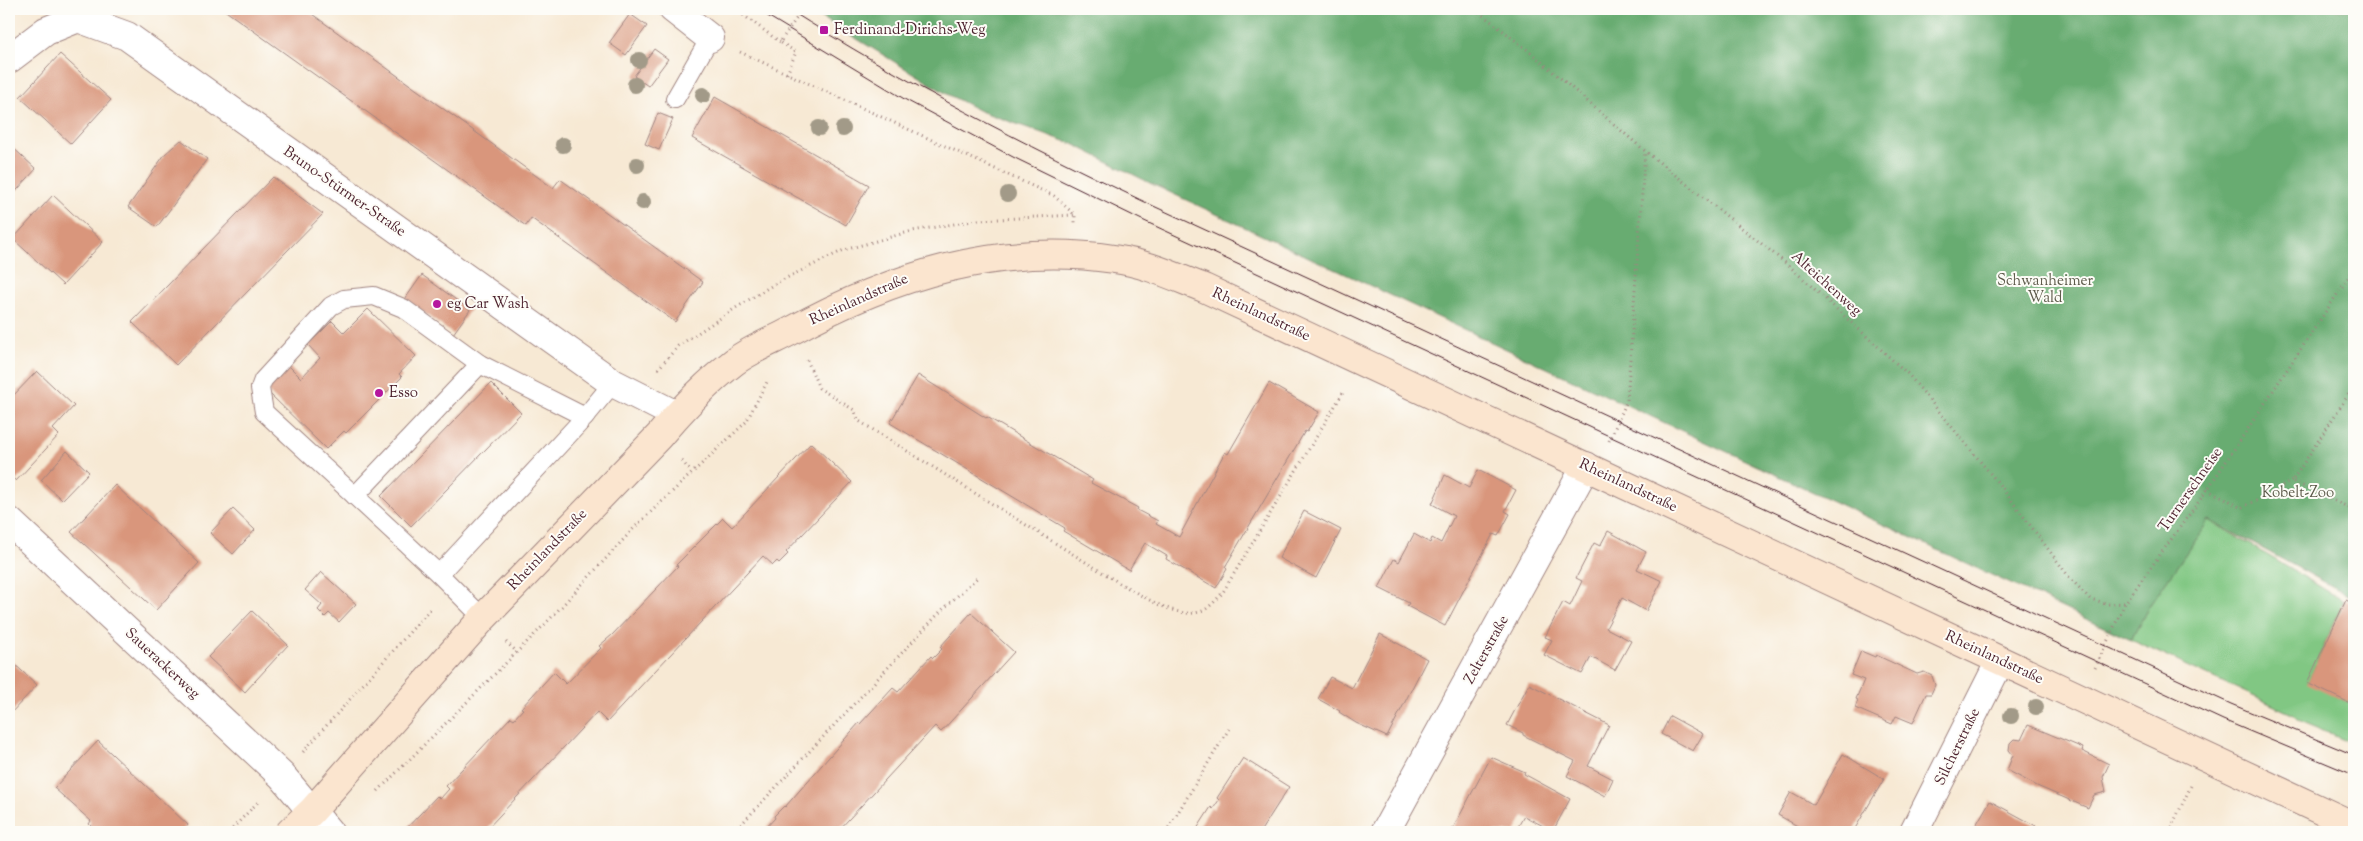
<svg xmlns="http://www.w3.org/2000/svg" width="2363" height="841" font-family="'Sorts Mill Goudy',serif">
<style>
.green{fill:#81c783;stroke:#667357}
.forest{fill:#68ac71;stroke:#59664e}
.building{fill:#d9967c}
.lines{fill:none;stroke-linecap:round;stroke-linejoin:round}
.lane-casing{stroke:#a08480;stroke-width:20}
.street-casing{stroke:#a08480;stroke-width:30}
.secondary-casing{stroke:#a08480;stroke-width:30}
.path{stroke:#a08480;stroke-width:3;stroke-dasharray:1 4;stroke-linecap:butt}
.lane{stroke:#fff;stroke-width:18}
.street{stroke:#fff;stroke-width:28}
.secondary{stroke:#fbe5cf;stroke-width:28}
.tram{stroke:#4a1f2b;stroke-width:1}
.tree{fill:#a29a88}
.poi-dot{fill:#b5179e;stroke:#fdfcf7;stroke-width:2}
.labels{text-anchor:middle;dominant-baseline:central;stroke-width:4;stroke-linejoin:round;paint-order:stroke}
.poi-label{font-size:15px;fill:#4a1f2b;stroke:#fdfcf7;text-anchor:start}
.street-label{font-size:15px;fill:#4a1f2b;stroke:#fdfcf7}
.park-label{font-size:15px;fill:#5d5a4a;stroke:#fdfcf7}
</style>
<rect width="100%" height="100%" fill="#fdfcf7"/>
<filter id="ink" filterUnits="userSpaceOnUse"><feTurbulence type="fractalNoise" baseFrequency=".02" numOctaves="2"/><feDisplacementMap in="SourceGraphic" scale="10" xChannelSelector="R" yChannelSelector="G"/><feConvolveMatrix kernelMatrix="1 2 1 2 8 2 1 2 1" color-interpolation-filters="sRGB"/></filter>
<filter id="wash" filterUnits="userSpaceOnUse"><feTurbulence type="fractalNoise" baseFrequency=".0096" numOctaves="4" result="noise"/><feDisplacementMap in="SourceGraphic" scale="20" xChannelSelector="R" yChannelSelector="G"/><feGaussianBlur stdDeviation="1.12" result="paint"/><feColorMatrix in="noise" values="0 0 0 0 0 0 0 0 0 0 0 0 0 0 0 0 0 1.4 0 .05"/><feComposite in="paint" operator="in"/></filter>
<g filter="url(#wash)">
<rect width="100%" height="100%" fill="#f7e9d4"/>
<path class="green" d="M2209,520l135,81 -36,81 46,23v38l-56,-23 -6,-6 -161,-74 18,-34z"/>
<path class="forest" d="M808,9h1546v589l-145,-78 -60,86 -18,34 -977,-455 -81,-41 -93,-33 -33,-17z"/>
<g id="blocks">
<g class="building">
<path d="M223,9h82l248,179 7,-9 143,103 -28,40 -144,-104 -5,8z"/>
<path d="M630,14l17,12 -21,29 -17,-12z"/>
<path d="M654,49l14,10 -20,27 -14,-10z"/>
<path d="M60,54l51,46 -40,44 -51,-47z"/>
<path d="M715,97l154,88 -23,40 -154,-87z"/>
<path d="M658,113l15,6 -14,31 -14,-6z"/>
<path d="M181,140l26,19 -50,68 -29,-20 37,-53z"/>
<path d="M9,144l27,25 -27,30z"/>
<path d="M273,177l50,37 -147,151 -44,-43z"/>
<path d="M53,195l50,47 -40,43 -50,-46z"/>
<path d="M422,275l48,35 -17,24 -48,-35z"/>
<path d="M368,309l48,47 -17,18 3,3 -56,56 -2,-2 -18,18 -61,-60 23,-24 13,13 19,-20 -12,-13 24,-24 12,12z"/>
<path d="M37,371l37,35 -21,23 6,6 -43,46 -7,-6v-77l1,1z"/>
<path d="M918,375l68,43 1,-1 106,63 -2,3 47,25 -1,2 21,11 -2,3 23,13 46,-85 3,2 41,-71 50,29 -12,20 -2,-1 -80,136 2,2 -11,19 -50,-29 1,-3 -22,-13 -16,27 -66,-39 2,-3 -175,-105z"/>
<path d="M491,383l30,30 -110,113 -30,-30z"/>
<path d="M811,443l41,39 -66,70 2,2 -9,9 -2,-2 -4,4 -10,-9 -156,166 -10,-10 -113,120h-81l34,-36 3,3 9,-10 -3,-3 65,-69 3,2 9,-10 -2,-1 33,-36 12,12 35,-36 -2,-2 13,-11 66,-69 -2,-1 47,-47 9,9z"/>
<path d="M67,451l22,21 -27,28 -21,-20z"/>
<path d="M1478,470l38,20 -11,21 5,3 -12,22 -5,-2 -48,92 -38,-20 2,-3 -30,-15 15,-29 5,3 15,-28 16,9 2,-5 9,5 13,-27 -22,-12 13,-29 24,13z"/>
<path d="M115,485l84,78 -43,47 -85,-78z"/>
<path d="M233,509l22,21 -22,24 -23,-21z"/>
<path d="M1304,511l37,19 -25,48 -37,-20z"/>
<path d="M1608,531l38,21 -9,17 25,12 -16,30 -24,-13 -16,30 25,13 -16,29 -24,-13 -9,17 -38,-19 8,-15 -7,-3 18,-35 7,4 12,-25 -6,-3 18,-35 6,3z"/>
<path d="M321,572l35,32 -17,18 -10,-9 -4,4 -7,-7 4,-5 -17,-15z"/>
<path d="M2346,600l8,4v101l-47,-22z"/>
<path d="M252,611l36,34 -43,47 -37,-35z"/>
<path d="M971,613l43,39 -73,80 -6,-6 -98,106h-75l13,-14 -1,-2 10,-10 1,1 74,-84 1,1 33,-36 5,4 33,-36 2,2 9,-9 -2,-2z"/>
<path d="M1380,634l47,25 -40,78 -31,-14 -17,-11 1,-1 -22,-12 12,-22 22,11z"/>
<path d="M1861,651l14,6 1,-2 41,19 7,-2 8,4 3,9 -4,9h-5l-13,29 -17,-7 -4,8 -37,-16 3,-8 -2,-1 8,-19 -13,-5z"/>
<path d="M9,659l28,26 -27,29 -1,-1z"/>
<path d="M1529,684l80,41 -21,41 25,13 -8,17 -38,-20 8,-15 -52,-26v-2l-16,-8z"/>
<path d="M1670,716l33,18 -10,17 -32,-17z"/>
<path d="M2028,725l55,23 -1,3 27,13 -6,13 3,15 -12,3 -6,13 -51,-22 -30,-16 6,-15 -4,-5 1,-7 4,-4 7,1z"/>
<path d="M98,741l90,84 -6,7h-85l-8,-8 2,-3 -37,-33z"/>
<path d="M1843,754l41,25 -31,53h-49l-4,-2 1,-2 -23,-13 13,-23 23,13z"/>
<path d="M1491,757l34,15 -1,2 46,25 -17,32 -29,-15 -9,16h-64z"/>
<path d="M1243,758l46,29 -29,45h-65l16,-25 2,2 6,-9 -2,-2z"/>
<path d="M1990,801l46,25 -3,6h-61z"/>
</g>
</g>
</g>
<g filter="url(#ink)">
<use href="#blocks" fill-opacity="0" stroke="#a08480" stroke-width="1"/>
<g class="lines">
<g class="lane-casing">
<g id="lane">
<path d="M675,99l35,-61"/>
<path d="M480,364l-125,132 84,78 44,44"/>
<path d="M355,496l-91,-84 -4,-24 3,-8 68,-74 13,-7 30,-3 29,12 77,56 105,53"/>
<path d="M439,574l146,-157 28,-34"/>
</g>
</g>
<g class="street-casing">
<g id="street">
<path d="M673,9l37,29"/>
<path d="M9,59l37,-28 32,-13 49,18 486,347 63,32"/>
<path d="M9,521l273,255 47,56"/>
<path d="M1385,832l201,-366"/>
<path d="M1914,832l86,-171"/>
</g>
</g>
<g class="secondary-casing">
<path id="secondary" d="M290,832l22,-21 171,-193 176,-182c22,-26 48,-53 75,-74 17,-13 39,-21 57,-31 100,-55 207,-89 323,-72 32,4 61,18 90,29l1150,538"/>
</g>
<g class="path">
<path d="M735,9l45,33"/>
<path d="M1475,9l54,42 116,100 142,113 121,110 91,110 71,94 20,21 19,5 16,-1"/>
<path d="M740,52l314,144 21,19v8"/>
<path d="M787,74l9,-22 -16,-10 23,-33"/>
<path d="M807,360l12,28 35,22 5,11 262,163c21,11 61,40 85,25 6,-4 12,-11 17,-17l121,-201"/>
<path d="M658,369l20,-23 56,-37 42,-26 68,-33 68,-19 66,-11 97,-5"/>
<path d="M2354,386l-62,95 62,29"/>
<path d="M1609,441l18,-40 18,-250"/>
<path d="M682,461l9,11"/>
<path d="M2207,490l18,8 16,10 51,-27"/>
<path d="M506,642l11,10"/>
<path d="M2095,668l30,-65 82,-113 147,-221"/>
<path d="M303,752l129,-145"/>
<path d="M378,791l171,-171 87,-94 110,-104 21,-40"/>
<path d="M229,832l30,-31"/>
<path d="M734,832l208,-222 37,-34"/>
<path d="M1166,832l63,-103"/>
<path d="M2169,832l22,-46"/>
</g>
<use href="#lane" class="lane"/>
<use href="#street" class="street"/>
<use href="#secondary" class="secondary"/>
<g class="tram">
<path d="M756,9l150,91 107,57 127,62 1083,501 131,55"/>
<path d="M788,9c115,73 236,135 359,194l1084,501 123,51"/>
</g>
</g>
<g class="tree">
<circle cx="639" cy="60" r="8"/>
<circle cx="635" cy="85" r="8"/>
<circle cx="703" cy="95" r="8"/>
<circle cx="819" cy="128" r="8"/>
<circle cx="843" cy="129" r="8"/>
<circle cx="563" cy="145" r="8"/>
<circle cx="637" cy="165" r="8"/>
<circle cx="1008" cy="194" r="8"/>
<circle cx="643" cy="202" r="8"/>
<circle cx="2036" cy="707" r="8"/>
<circle cx="2011" cy="716" r="8"/>
</g>
</g>
<g class="poi-dot">
<rect x="819" y="25" width="10" height="10" rx="2.5"/>
<circle cx="437" cy="304" r="5"/>
<circle cx="379" cy="393" r="5"/>
</g>
<g class="labels">
<g class="poi-label">
<text x="834" y="30">Ferdinand-Dirichs-Weg</text>
<text x="447" y="304">eg Car Wash</text>
<text x="389" y="393">Esso</text>
</g>
<g class="street-label">
<text transform="translate(344 192) rotate(35)">Bruno-Stürmer-Straße</text>
<text transform="translate(1826 284) rotate(42)">Alteichenweg</text>
<text transform="translate(859 300) rotate(-24)">Rheinlandstraße</text>
<text transform="translate(1261 315) rotate(25)">Rheinlandstraße</text>
<text transform="translate(1628 486) rotate(25)">Rheinlandstraße</text>
<text transform="translate(2191 490) rotate(-55)">Turnerschneise</text>
<text transform="translate(548 550) rotate(-46)">Rheinlandstraße</text>
<text transform="translate(1487 650) rotate(-61)">Zelterstraße</text>
<text transform="translate(1994 658) rotate(25)">Rheinlandstraße</text>
<text transform="translate(162 664) rotate(43)">Sauerackerweg</text>
<text transform="translate(1958 747) rotate(-64)">Silcherstraße</text>
</g>
<g class="park-label">
<text x="2045" y="281">Schwanheimer<tspan x="2045" dy="17">Wald</tspan></text>
<text x="2298" y="493">Kobelt-Zoo</text>
</g>
</g>
<rect width="2363" height="841" fill="none" stroke="#fdfcf7" stroke-width="30"/>
</svg>
